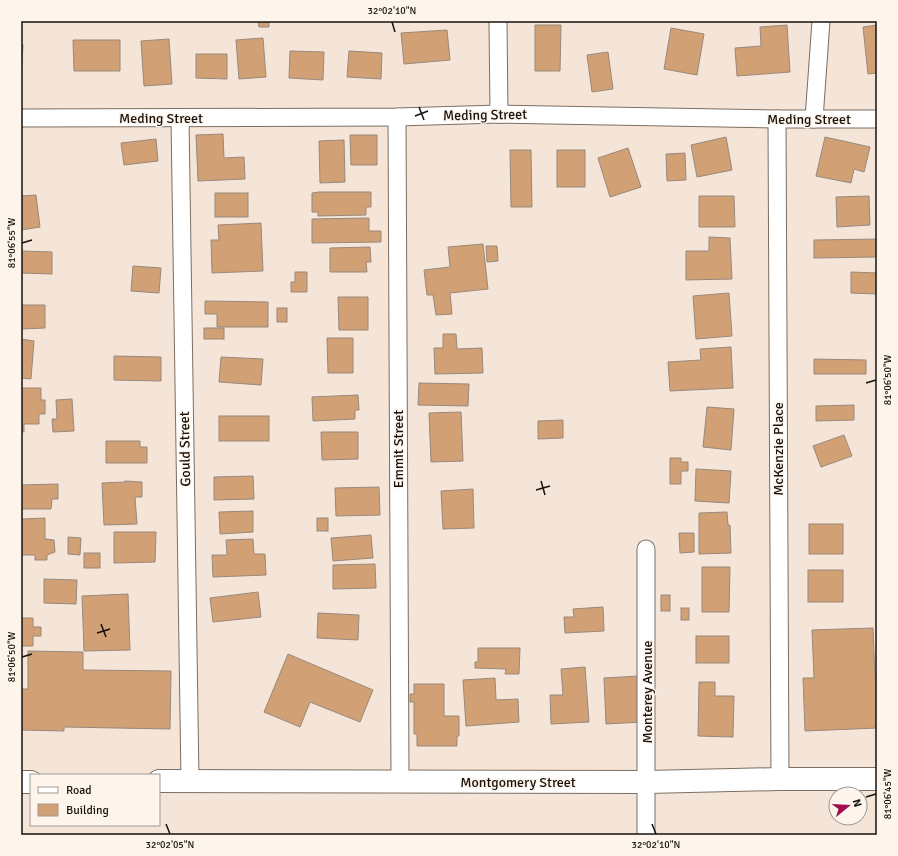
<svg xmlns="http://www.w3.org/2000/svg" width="898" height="856" font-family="Signika,sans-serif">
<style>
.building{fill:#d1a074;stroke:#98897d}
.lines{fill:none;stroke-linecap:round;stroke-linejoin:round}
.minor-casing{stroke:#7c6e62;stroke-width:19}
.secondary-casing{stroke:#7c6e62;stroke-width:24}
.minor{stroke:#fff;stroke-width:17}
.secondary{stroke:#fff;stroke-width:22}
.ticks{fill:none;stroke:#16110c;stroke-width:1.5}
.labels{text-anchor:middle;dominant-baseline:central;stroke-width:3;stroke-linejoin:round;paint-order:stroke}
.street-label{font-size:14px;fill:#16110c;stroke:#fdf4eb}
.neatline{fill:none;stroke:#16110c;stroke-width:1.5}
.ticks-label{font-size:10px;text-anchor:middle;fill:#16110c}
</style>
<rect width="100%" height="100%" fill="#f5e5d8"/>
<g class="building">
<path d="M258,21h11v6h-10z"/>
<path d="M535,25h26l-1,46h-25z"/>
<path d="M787,25l3,47 -53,4 -2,-28 26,-2 -1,-19z"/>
<path d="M877,25v48l-9,1 -5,-47z"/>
<path d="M671,28l33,6 -7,41 -33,-6z"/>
<path d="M447,30l3,30 -46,4 -3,-31z"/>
<path d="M263,38l3,39 -27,2 -3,-39z"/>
<path d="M169,39l3,45 -28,2 -3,-45z"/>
<path d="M73,40h47v31h-46z"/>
<path d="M21,45h2l-2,31z"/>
<path d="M290,51l34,1 -1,28 -34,-2z"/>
<path d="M349,51l33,2 -1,26 -34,-2z"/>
<path d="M608,52l5,37 -21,3 -5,-37z"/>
<path d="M196,54h31v25l-31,-1z"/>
<path d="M223,134l1,24 20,-1 1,22 -47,2 -2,-46z"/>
<path d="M350,135h27v30h-26z"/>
<path d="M726,137l6,33 -35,7 -6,-32z"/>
<path d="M825,137l45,10 -6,25 -10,-3 -3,14 -35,-7z"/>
<path d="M156,139l2,22 -34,4 -3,-22z"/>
<path d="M344,140l1,42 -25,1 -1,-42z"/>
<path d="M628,148l13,39 -31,10 -12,-39z"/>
<path d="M510,150h21l1,57h-21z"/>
<rect x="557" y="150" width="28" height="37"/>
<path d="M685,153l1,27 -19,1 -1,-27z"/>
<path d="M319,192h52v15h-5v8l-48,1v-4h-6v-19z"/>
<rect x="215" y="193" width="33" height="24"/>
<path d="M36,195l4,32 -19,3v-34z"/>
<path d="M699,196h35l1,31h-36z"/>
<path d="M869,196l1,29 -33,2 -1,-30z"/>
<path d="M369,218v13h12v11l-69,1v-24z"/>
<path d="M261,223l2,48 -51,2 -1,-33h8l-1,-15z"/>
<path d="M709,237l21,1 2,41 -46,1v-29h23z"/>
<path d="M877,239v18l-63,1v-18z"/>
<path d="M483,244l5,45 -38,4 2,21 -16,1 -3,-20h-6l-3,-25 26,-3 -2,-20z"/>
<path d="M486,246h11l1,15 -11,1z"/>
<path d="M370,247l1,15h-5l1,10h-37v-24z"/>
<path d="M21,251l31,1v22l-31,-1z"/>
<path d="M133,266l28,2 -2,25 -28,-2z"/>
<path d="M295,272h12v20h-16v-10h4z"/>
<path d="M851,272l26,1v21l-26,-1z"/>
<path d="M729,293l3,43 -36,3 -3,-43z"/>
<path d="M338,297h30v33h-29z"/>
<path d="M205,301l63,1v25h-51v-13h-12z"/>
<path d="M21,305h24v23l-24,1z"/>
<rect x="277" y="308" width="10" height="14"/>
<rect x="204" y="328" width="20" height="11"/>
<path d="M443,334h13l1,15 25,-1 1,25 -48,1 -1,-26h9z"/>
<path d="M327,338h26v35h-25z"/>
<path d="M21,339l13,2 -3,38 -10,-1z"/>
<path d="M731,347l2,41 -63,3 -2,-29 33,-2 -1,-11z"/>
<path d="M114,356l47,1v24l-47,-1z"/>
<path d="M221,357l42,2 -2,26 -42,-3z"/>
<path d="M814,359l52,1v14h-52z"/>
<path d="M419,383l50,1 -1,22 -50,-1z"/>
<path d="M21,388h20v12h4v14h-6v10h-15v8l-3,-1z"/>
<path d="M358,395l1,15h-4v9l-42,2 -1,-24z"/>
<path d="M72,399l2,32 -21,1 -1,-13h5l-1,-19z"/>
<path d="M854,405v15l-38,1v-15z"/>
<path d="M707,407l27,2 -3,41 -28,-3z"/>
<path d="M461,412l2,49 -32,1 -2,-49z"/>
<rect x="219" y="416" width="50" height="25"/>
<path d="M563,420v18l-25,1v-18z"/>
<path d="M321,432h37v27l-36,1z"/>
<path d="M844,435l8,21 -31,11 -8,-21z"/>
<path d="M106,441h34v6h7v16h-41z"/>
<path d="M670,458h11v4h7v9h-7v13h-11z"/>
<path d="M696,469l35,2 -2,32 -34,-2z"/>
<path d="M253,476l1,23 -40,1v-23z"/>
<path d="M125,481l17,1v15h-7l2,27 -33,1 -2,-42 23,-1z"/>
<path d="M58,484v15h-6l-1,10h-30v-24z"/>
<path d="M379,487l1,28 -44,1 -1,-28z"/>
<path d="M473,489l1,39 -31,1 -2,-38z"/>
<path d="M253,511v21l-33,2 -1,-22z"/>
<path d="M727,512l1,13h2l1,28 -32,1v-41z"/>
<path d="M45,518v21l9,1 1,12 -8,3v5h-12v-5h-14v-36z"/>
<rect x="317" y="518" width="11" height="13"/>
<rect x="809" y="524" width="34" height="30"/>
<path d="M114,532h42l-1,30 -41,1z"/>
<path d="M679,533h15v19l-14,1z"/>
<path d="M371,535l2,23 -40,3 -2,-23z"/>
<path d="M68,537l13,1 -1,17 -12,-1z"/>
<path d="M253,539l1,15h11l1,21 -53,2 -1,-22h15l-1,-15z"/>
<rect x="84" y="553" width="16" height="15"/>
<path d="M375,564l1,24 -43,1v-24z"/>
<path d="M702,567h28l-1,45h-27z"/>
<rect x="808" y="570" width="35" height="32"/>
<path d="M44,579l33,1 -1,24 -32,-1z"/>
<path d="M258,592l3,25 -48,5 -3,-24z"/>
<path d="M128,594l2,56 -46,1 -2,-55z"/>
<rect x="661" y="595" width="9" height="16"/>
<path d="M603,607l1,24 -39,2 -1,-16h10l-1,-8z"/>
<rect x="681" y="608" width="8" height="12"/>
<path d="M318,613l41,2 -1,25 -41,-2z"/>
<path d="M21,618h12v9h8v9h-8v10h-12z"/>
<path d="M873,628l2,48h2v52l-72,3 -2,-53h11l-2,-48z"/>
<rect x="696" y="636" width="33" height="27"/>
<path d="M478,648h42l-1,26h-14l1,-5 -31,-1v-6h3z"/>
<path d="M28,651l55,1v18l88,1 -1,58 -106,-2v4l-43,-1v-41h7z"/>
<path d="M288,654l85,36 -13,32 -50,-20 -10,25 -36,-15z"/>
<path d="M585,667l4,55 -38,2 -1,-29h13l-2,-26z"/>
<path d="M639,676l3,46 -36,2 -2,-46z"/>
<path d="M495,678l1,22 22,-1 1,23 -53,4 -3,-46z"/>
<path d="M699,682h16v14h19l-1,41 -35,-1z"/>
<path d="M414,684h30v32h15v20h-2v10h-40v-12h-3v-32h-4v-8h4z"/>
</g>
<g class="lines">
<g class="minor-casing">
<g id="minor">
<path d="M498,21l1,93"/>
<path d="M397,117l3,665"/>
<path d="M21,118l376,-1 102,-3 278,5h100"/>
<path d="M180,118l10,663"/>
<path d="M777,119l3,660"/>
<path d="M814,119l7,-98"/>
<path d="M646,835v-286"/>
</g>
</g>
<g class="secondary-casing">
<g id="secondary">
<path d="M159,781l488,1 133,-3h97"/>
<path d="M21,782h10"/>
</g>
</g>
<use href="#minor" class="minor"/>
<use href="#secondary" class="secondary"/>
</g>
<path class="ticks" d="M392,22l3,10M419,107l5,13M415,116l13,-5M22,243l10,-3M866,383l10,-3M541,481l4,14M536,490l14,-4M101,624l5,13M97,633l13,-4M22,657l10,-3M866,797l10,-3M166,824l4,10M652,824l4,10"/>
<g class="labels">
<g class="street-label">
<text transform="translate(485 115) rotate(-1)">Meding Street</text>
<text x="161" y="118">Meding Street</text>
<text x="809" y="119">Meding Street</text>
<text transform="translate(185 449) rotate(-91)">Gould Street</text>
<text transform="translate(398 449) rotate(-90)">Emmit Street</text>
<text transform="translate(778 449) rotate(-90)">McKenzie Place</text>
<text transform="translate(647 692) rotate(-90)">Monterey Avenue</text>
<text x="518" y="782">Montgomery Street</text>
</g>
</g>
<rect width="898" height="856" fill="none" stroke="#fdf4eb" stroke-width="44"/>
<rect x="30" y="774" width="130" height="52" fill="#fdf4eb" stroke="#a19992"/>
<rect x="38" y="787" width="20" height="6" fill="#ffffff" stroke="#a19992"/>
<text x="66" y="794" font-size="12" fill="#16110c">Road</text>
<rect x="38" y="804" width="20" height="12" fill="#d1a074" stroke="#a19992"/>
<text x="66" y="814" font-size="12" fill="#16110c">Building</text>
<g transform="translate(848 806) rotate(72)"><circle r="19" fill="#fdf4eb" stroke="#a19992"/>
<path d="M0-3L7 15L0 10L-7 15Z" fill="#a10c50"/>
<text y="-6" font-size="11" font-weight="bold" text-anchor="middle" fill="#16110c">N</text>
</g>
<rect x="22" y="22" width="854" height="812" class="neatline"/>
<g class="ticks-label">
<text x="392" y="14">32°02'10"N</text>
<text transform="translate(11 243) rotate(-90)" y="4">81°06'55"W</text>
<text transform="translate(887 380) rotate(-90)" y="4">81°06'50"W</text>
<text transform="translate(11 657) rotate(-90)" y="4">81°06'50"W</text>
<text transform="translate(887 794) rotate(-90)" y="4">81°06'45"W</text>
<text x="170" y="848">32°02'05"N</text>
<text x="656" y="848">32°02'10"N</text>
</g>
</svg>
